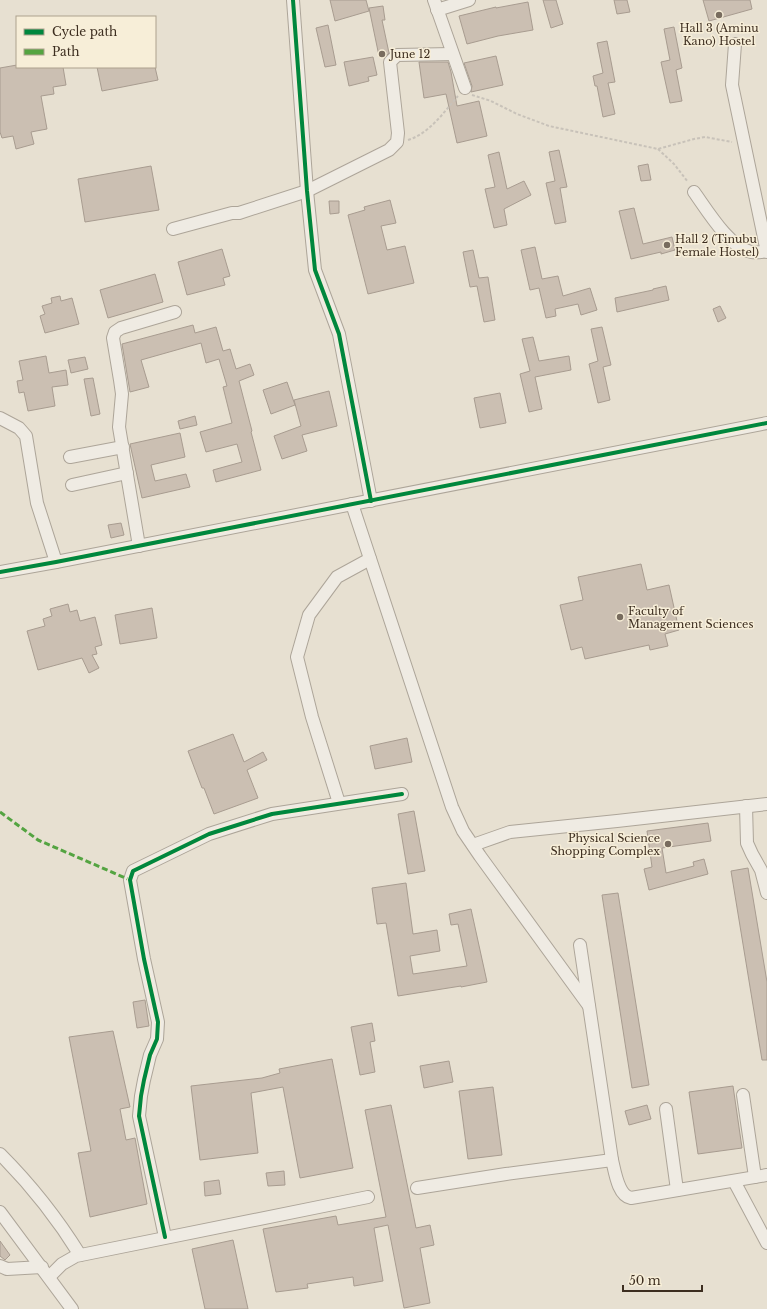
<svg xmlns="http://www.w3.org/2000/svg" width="767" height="1309" font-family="'Libre Baskerville',serif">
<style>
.building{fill:#cbbfb2;stroke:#a89c90}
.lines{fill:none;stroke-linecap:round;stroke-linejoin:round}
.minor-casing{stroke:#ada599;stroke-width:14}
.path{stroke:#c8c2b9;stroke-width:2;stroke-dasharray:3 2;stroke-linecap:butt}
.minor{stroke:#efebe3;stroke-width:12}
.quiet{stroke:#54a441;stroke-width:3;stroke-dasharray:6 3;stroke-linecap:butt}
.cycleway-casing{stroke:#f7eed8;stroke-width:6}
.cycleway{stroke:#00873e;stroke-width:4}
.poi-dot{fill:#786c5e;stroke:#f7eed8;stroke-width:1.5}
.labels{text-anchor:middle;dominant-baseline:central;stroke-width:3;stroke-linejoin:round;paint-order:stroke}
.poi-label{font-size:11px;fill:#3d2e20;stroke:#f7eed8;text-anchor:start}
</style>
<rect width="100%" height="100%" fill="#e7e0d1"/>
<g class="building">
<path d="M330,0h36l3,11 -34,10z"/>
<path d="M543,0h13l7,24 -12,4z"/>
<path d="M614,0h13l3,12 -13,2z"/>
<path d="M703,0h47l2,9 -43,12z"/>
<path d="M528,2l5,28 -35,6 -31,8 -8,-28 37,-9v1z"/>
<path d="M383,6l2,14h-3l7,33 -2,2 -8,1 -10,-48z"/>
<path d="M328,25l8,40 -11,2 -9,-39z"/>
<path d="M674,27l8,41 -6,2 6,31 -12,2 -9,-41 9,-2 -6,-31z"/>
<path d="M607,41l8,41 -7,1 7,31 -12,3 -6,-31h-2l-2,-10 10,-3 -6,-30z"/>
<path d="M496,56l7,29 -32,7 1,-6 -8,-23z"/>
<path d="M373,57l4,18 -9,2 1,4 -20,5 -5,-24z"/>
<path d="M419,62h29l3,10 6,34 22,-5 8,35 -30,7 -11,-49 -22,4z"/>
<path d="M17,65v2h46l3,18 -13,2 1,7 -13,2 6,33 -16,3 3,12 -18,5 -3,-13 -11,2 -2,-6v-64z"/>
<path d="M97,67h58l3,13 -56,11z"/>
<path d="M559,150l8,37 -7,1 6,34 -11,2 -9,-41 9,-2 -6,-29z"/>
<path d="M499,152l8,37 17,-8 7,14 -27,14 3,16 -13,3 -9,-39 10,-2 -7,-32z"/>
<path d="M648,164l3,16 -10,1 -3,-15z"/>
<path d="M151,166l8,44 -74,12 -7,-43z"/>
<path d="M390,200l6,23 -15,3 6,24 18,-4 9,37 -46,11 -20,-79 17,-5 -1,-3z"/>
<path d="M329,201h10v12l-9,1z"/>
<path d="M634,208l9,36 29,-7 3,13 -14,4v-2l-30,7 -12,-48z"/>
<path d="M535,247l7,32 16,-3 5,20 27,-8 7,22 -16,5 -3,-11 -23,5 1,7 -10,2 -7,-30 -9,2 -9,-40z"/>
<path d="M222,249l8,27 -7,2 2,7 -38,10 -9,-33z"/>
<path d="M473,250l6,28 9,-1 7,43 -11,2 -7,-36 -7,1 -7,-35z"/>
<path d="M155,274l8,28 -55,16 -8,-28z"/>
<path d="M666,286l3,14 -52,12 -2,-14 38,-8v-1z"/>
<path d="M60,296l1,5 11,-3 7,26 -34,9 -5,-17 5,-2 -3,-8 10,-3 -1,-5z"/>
<path d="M720,306l6,12 -8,4 -5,-13z"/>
<path d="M193,325l2,8 21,-6 7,24 7,-2 6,20 14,-5 4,11 -15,6 13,50 -1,1 10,38 -45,12 -3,-12 29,-8 -5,-18 -31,8 -6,-20 32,-9 -9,-36 4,-1 -8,-27 -13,4 -5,-20 -60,17 8,27 -19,5 -8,-48z"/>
<path d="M602,327l9,38 -8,2 7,33 -12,3 -9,-39 9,-3 -7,-32z"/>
<path d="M533,337l6,24 30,-5 2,14 -36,7 7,32 -13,3 -9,-38 10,-3 -8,-32z"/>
<path d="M46,356l3,17 17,-3 2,15 -16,2 3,19 -27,5 -4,-19 -5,1 -2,-12 6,-1 -4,-19z"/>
<path d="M85,357l3,12 -17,4 -3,-13z"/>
<path d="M93,378l7,36 -9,2 -7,-37z"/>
<path d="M287,382l8,23 -24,9 -8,-24z"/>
<path d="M329,391l8,35 -35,9 5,16 -25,8 -8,-23 27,-10 -7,-26z"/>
<path d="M500,393l6,30 -26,5 -6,-30z"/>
<path d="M195,416l2,9 -17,4 -2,-8z"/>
<path d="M180,433l5,24 -34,8 4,16 31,-7 4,13 -48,11 -12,-54z"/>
<path d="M121,523l3,12 -13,3 -3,-13z"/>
<path d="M641,564l6,26 22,-5 10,45 -14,4 3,12 -18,4 -1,-5 -64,14 -3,-12 -11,3 -11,-45 23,-5 -5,-23z"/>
<path d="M68,604l2,8 7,-2 3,11 15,-4 7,28 -7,2 2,7 -5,1 7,13 -10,5 -7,-15 -44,12 -11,-39 18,-5 -2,-7 9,-3 -2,-7z"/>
<path d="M152,608l5,30 -37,6 -5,-29z"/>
<path d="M233,734l11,28 19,-10 4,8 -20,10 11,28 -44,16 -10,-26h-2l-14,-37z"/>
<path d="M407,738l5,24 -37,7 -5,-23z"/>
<path d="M414,811l11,60 -17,3 -10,-60z"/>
<path d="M708,823l3,18 -49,7 4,25 28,-7 -1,-4 11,-3 4,15 -59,16 -5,-21 8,-2 -5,-36z"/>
<path d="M748,868l19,114v78h-5l-31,-189z"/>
<path d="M406,883l7,51 24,-4 3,21 -30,5 3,18 54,-8 -9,-42 -7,1 -2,-11 22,-5 16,73 -26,5v-1l-63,10 -12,-73 -9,1 -5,-36z"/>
<path d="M618,893l31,192 -17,3 -30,-193z"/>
<path d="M145,1000l4,26 -12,2 -4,-26z"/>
<path d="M372,1023l3,18 -5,1 5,30 -15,3 -9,-48z"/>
<path d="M113,1031l17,76 -10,2 6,31 9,-2 12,66 -57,13 -12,-64 13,-2 -22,-114z"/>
<path d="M332,1059l21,109 -53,10 -17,-91 -32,6 7,60 -58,7 -9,-74 71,-8 18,-5 -1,-4z"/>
<path d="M449,1061l4,21 -29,6 -4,-22z"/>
<path d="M733,1086l9,62 -44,6 -9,-62z"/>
<path d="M493,1087l9,68 -34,4 -9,-68z"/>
<path d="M391,1105l25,123 14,-3 4,20 -14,3 10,55 -26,5 -16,-83 -14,3 9,53 -29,5 -1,-9 -46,7 1,4 -32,4 -13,-63 73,-13 2,9 48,-8 -21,-107z"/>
<path d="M647,1105l4,14 -22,6 -4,-14z"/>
<path d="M284,1171l1,14 -17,1 -2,-13z"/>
<path d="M219,1180l2,14 -16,2 -1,-14z"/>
<path d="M233,1240l15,69h-43l-13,-60z"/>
<path d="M0,1241l10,14 -5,5 -5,-4z"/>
</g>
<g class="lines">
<g class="minor-casing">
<g id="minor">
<path d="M293,0l14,191 8,79 24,64 32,167"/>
<path d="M434,0l31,88"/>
<path d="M437,10l32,-10"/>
<path d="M735,44l-3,41 35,167"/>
<path d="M694,192c13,18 35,55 57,60 5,1 11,0 16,-1"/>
<path d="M173,229l59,-16h7l68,-22 82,-41 8,-8 1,-9 -8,-71 7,-7 55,-1"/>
<path d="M0,418l19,10 7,8 11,67 19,59"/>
<path d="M70,457l53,-10"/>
<path d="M72,485l55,-12"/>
<path d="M352,504l100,303 11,24 17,25 109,150"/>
<path d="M139,546l-20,-119 3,-33 -2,-14 -7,-42 2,-6 6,-4 54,-16"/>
<path d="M0,572l56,-10 711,-139"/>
<path d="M339,803l-27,-86 -15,-60 12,-42 28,-38 33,-18"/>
<path d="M746,806l1,37 5,11 9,16 6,23"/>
<path d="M473,845l37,-13 107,-11 150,-17"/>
<path d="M580,945l32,215c3,12 6,36 19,38l136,-23"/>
<path d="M743,1095l12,82"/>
<path d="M666,1109l11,81"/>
<path d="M0,1154c31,31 57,64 80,101"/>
<path d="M734,1181l33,62"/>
<path d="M417,1188l89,-14 106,-14"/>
<path d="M0,1212l72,97"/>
<path d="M165,1237l-26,-121 2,-20 3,-16 6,-25 7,-16 1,-17 -14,-63 -14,-79 3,-9 76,-37 63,-20 130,-20"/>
<path d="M0,1266l7,3 35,-2"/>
<path d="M49,1277l13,-13 14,-8 292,-59"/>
</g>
</g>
<g class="path">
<path d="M472,95l19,6 26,13 32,12 109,23 36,-10 11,-2 27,5"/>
<path d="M408,140c22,-7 35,-27 50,-44"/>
<path d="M658,149l16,15 14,18"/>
</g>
<use href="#minor" class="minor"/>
<path class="quiet" d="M0,812l38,28 92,40"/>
<g class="cycleway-casing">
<g id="cycleway">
<path d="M293,0l14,191 8,79 24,64 32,167"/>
<path d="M0,572l56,-10 711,-139"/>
<path d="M165,1237l-26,-121 2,-20 3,-16 6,-25 7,-16 1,-17 -14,-63 -14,-79 3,-9 76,-37 63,-20 130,-20"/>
</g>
</g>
<use href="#cycleway" class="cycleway"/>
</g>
<g class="poi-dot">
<circle cx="719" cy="15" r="4"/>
<circle cx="382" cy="54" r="4"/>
<circle cx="667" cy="245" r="4"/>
<circle cx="620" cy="617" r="4"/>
<circle cx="668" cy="844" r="4"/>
</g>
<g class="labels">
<g class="poi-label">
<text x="719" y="28" text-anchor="middle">Hall 3 (Aminu<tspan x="719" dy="13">Kano) Hostel</tspan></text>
<text x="390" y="54">June 12</text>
<text x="675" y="239">Hall 2 (Tinubu<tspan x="675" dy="13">Female Hostel)</tspan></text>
<text x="628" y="611">Faculty of<tspan x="628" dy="13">Management Sciences</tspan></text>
<text x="660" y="838" text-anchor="end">Physical Science<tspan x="660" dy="13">Shopping Complex</tspan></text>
</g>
</g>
<rect x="16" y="16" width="140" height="52" fill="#f7eed8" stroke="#ada18e"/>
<rect x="24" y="29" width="20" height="6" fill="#00873e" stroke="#ada18e"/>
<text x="52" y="36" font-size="12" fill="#3d2e20">Cycle path</text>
<rect x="24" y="49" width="20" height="6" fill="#54a441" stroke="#ada18e"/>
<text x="52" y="56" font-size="12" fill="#3d2e20">Path</text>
<path d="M623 1285v6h79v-6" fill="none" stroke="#3d2e20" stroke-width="2"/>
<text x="629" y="1285" font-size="12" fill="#3d2e20" stroke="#f7eed8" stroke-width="3" paint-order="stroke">50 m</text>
</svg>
